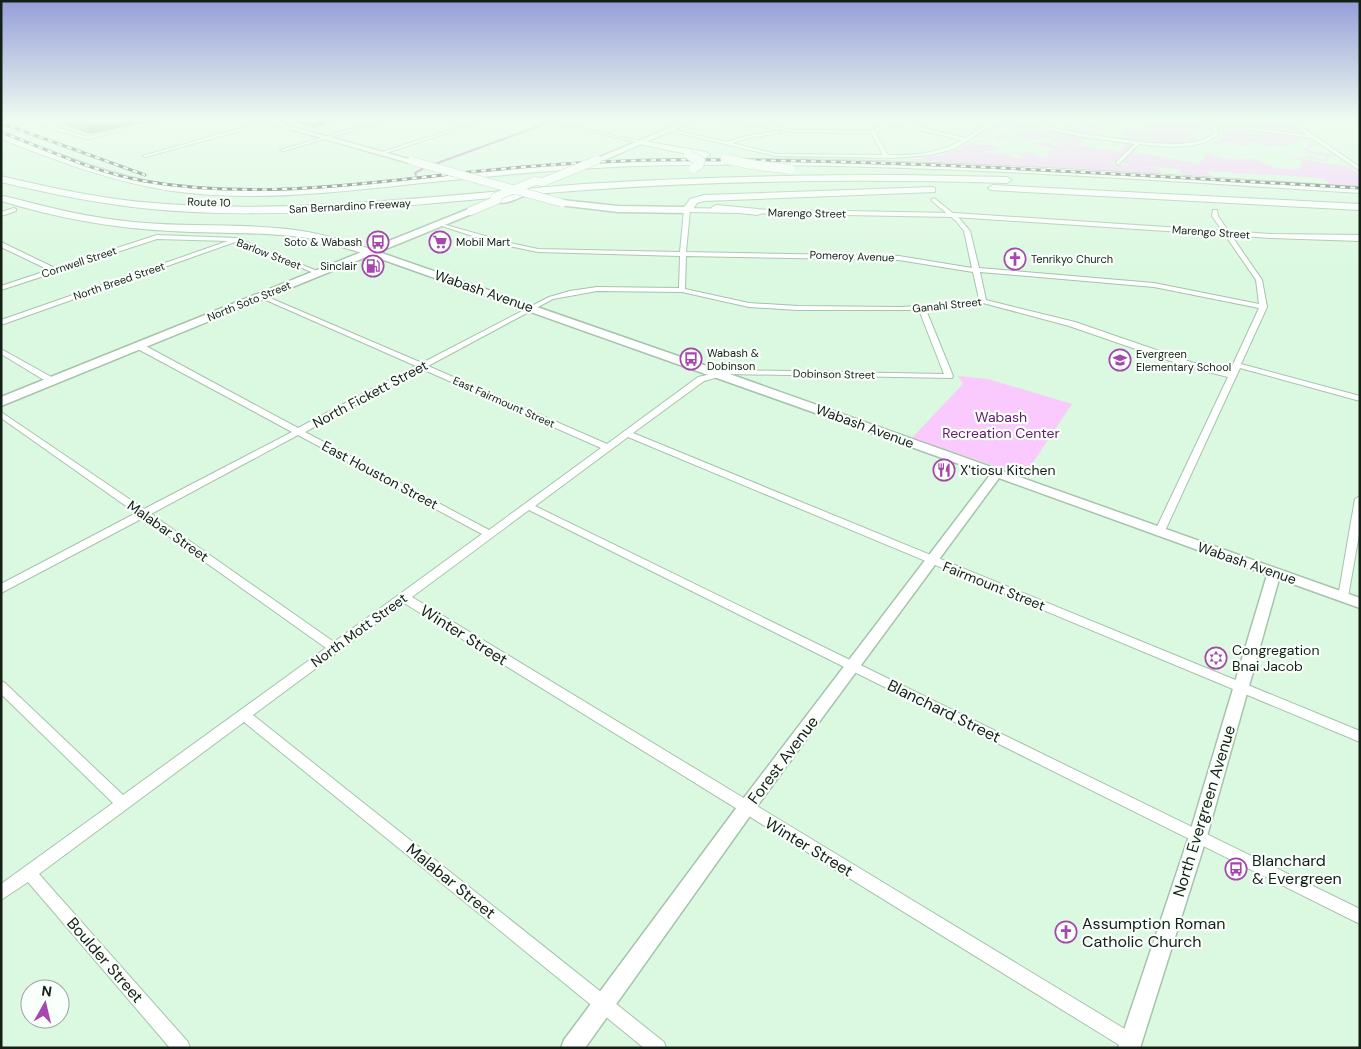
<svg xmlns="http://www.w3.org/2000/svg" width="1361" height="1049" font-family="'DM Sans',sans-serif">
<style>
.green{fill:#fac9fd}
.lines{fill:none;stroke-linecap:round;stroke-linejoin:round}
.stream{stroke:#bb7ec0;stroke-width:2}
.minor-casing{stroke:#a6c3ab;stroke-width:2}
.tertiary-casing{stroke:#a6c3ab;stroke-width:3}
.secondary-casing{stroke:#a6c3ab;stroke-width:2}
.primary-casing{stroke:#a6c3ab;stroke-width:3}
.motorway-casing{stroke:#a6c3ab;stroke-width:2}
.minor{fill:#fff;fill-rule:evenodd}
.tertiary{fill:#fff;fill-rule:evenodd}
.secondary{fill:#fff;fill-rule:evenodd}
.primary{fill:#fff;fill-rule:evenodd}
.motorway{fill:#fff;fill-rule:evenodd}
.rail-casing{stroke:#445447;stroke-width:3}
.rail{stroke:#f9fffa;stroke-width:2;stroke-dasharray:5;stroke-linecap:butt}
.primary-bridge-casing{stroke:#a6c3ab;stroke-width:9;stroke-linecap:butt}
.motorway-bridge-casing{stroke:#a6c3ab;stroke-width:10;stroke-linecap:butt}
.primary-bridge{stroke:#fff;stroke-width:8}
.motorway-bridge{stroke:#fff;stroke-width:9}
.wall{fill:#6cb07d}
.shaded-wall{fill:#589066}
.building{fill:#7dcd91;stroke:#589066}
.labels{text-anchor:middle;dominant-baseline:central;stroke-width:4.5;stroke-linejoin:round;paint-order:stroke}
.far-street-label{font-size:11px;fill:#141f16;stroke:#f9fffa}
.far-poi-label{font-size:11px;fill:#141f16;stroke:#f9fffa;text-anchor:start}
.street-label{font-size:14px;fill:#141f16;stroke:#f9fffa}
.park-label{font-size:14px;fill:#651a6c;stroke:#f9fffa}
.poi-label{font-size:14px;fill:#141f16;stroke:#f9fffa;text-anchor:start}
.near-street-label{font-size:16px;fill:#141f16;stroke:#f9fffa}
.near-poi-label{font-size:16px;fill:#141f16;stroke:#f9fffa;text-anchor:start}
</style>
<rect width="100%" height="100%" fill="#dbf9e0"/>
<g class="green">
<path d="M1001,121l7,1 -13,9 17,-1 -26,5 13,2 -1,-1 6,-2 6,2 -3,1 5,3 -15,1 -4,-4 -18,1z"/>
<path d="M1078,121h19l-10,8 14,-8 7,1 -4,1h16l-6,1 -3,3 -8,-2 -9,7 11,1 -3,2 -38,-6 5,-2 -2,-2 19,4 -3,-1 5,-4 -10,-1 2,-2z"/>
<path d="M1139,121c20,0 58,-6 72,9l-29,1 20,10c-25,5 -57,5 -81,-4l7,-7 -2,-2 12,1 -1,-1 1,-1 6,1 3,-3 -4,-2 3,-2z"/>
<path d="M1257,121l27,3 1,-2 -3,-1h3l19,13 -51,-7z"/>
<path d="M1009,123l91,15 -1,2 -11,-3 -9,8 26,5 1,-1 13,3 8,-8 -11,-1 1,2 -5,-1 4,2 -2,1h-4l5,-6 19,3 -20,18h-9l24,4 -7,-4 11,-10 66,12 9,-11c15,7 29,7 44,6 8,0 10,6 18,6l2,2c10,2 16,2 28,2l3,-8 -12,-3 10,-1 5,3 43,7 11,8v11l-30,-2 -7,-6 -116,-7 3,5 -28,-2 -3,-5 -40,-3 20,3 3,5 -253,-14 34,-5 17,-6 14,-9 11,2 -10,1 -1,2h19l7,5 -15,1 -3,2c4,0 18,0 24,1 6,3 10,6 18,4l-7,-5 14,-1 9,5h10l-5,-5 12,-2c-7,-5 -15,0 -25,-7h10l2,-2 5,1 4,4h9l-11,-4v-3h-31l1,-2 -11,-3 2,-2 11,3 10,-7 -12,-2 3,2h-6l4,2 -2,1 -13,-3 5,-1 -3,-1 4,-2z"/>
<path d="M1235,127l77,12 8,7 -8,-1 -3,6 24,4 2,2 -6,-1 -2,5 -22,-3 1,-2 19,4 2,-4 -19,-3v-2l-7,-2 6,-1 4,-8 -12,-1 3,1 -4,1 2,2 -9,-1 9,2h-11l-1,3 -9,-2 -14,1 -17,-5 -11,2h8l6,3c-12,0 -16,-2 -27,-4l-3,2h-10l11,-7v-9z"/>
<path d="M958,376l30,3 84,25 -48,72 -112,-38 51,-54z"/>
</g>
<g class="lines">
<g class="stream">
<path d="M432,165l121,-44"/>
<path d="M416,175l-1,-2 11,-6"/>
</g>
<g class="minor-casing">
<g id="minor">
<path d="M37,121h5l13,6 32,10 70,-16h6l-76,18 -36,-10z"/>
<path d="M267,121l4,1 -125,35 -4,-1z"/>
<path d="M379,121h6l-101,30 -4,-1z"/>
<path d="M478,121h5l-100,33 -4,-1z"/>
<path d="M544,121h6l92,21 -2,1z"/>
<path d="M720,121h9l65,9 77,1 18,-9 -2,-1h7l71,17 28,-17h5l-44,28 -24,6 -37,3 -117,-2 -110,-26 2,-1 59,13 20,-6 31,-5 2,2 -32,5 -16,5 44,11 107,1 -12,-22 -77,-1zM894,124l68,16c-22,13 -49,16 -74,15l-13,-23z"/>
<path d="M1006,121h7l71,13 66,9 30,1 21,-3 13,-7 -2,-10 -15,-3 110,14 -18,-14h4l67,46v4l-48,-33 -95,-13 1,10c-21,16 -53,12 -79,9l-21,21 -2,-3 19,-18 -51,-7z"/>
<path d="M934,198l26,21 10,12 9,37 175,15 105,21 -3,-24 -44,-64 1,-6h4l1,6 44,64 5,27 -26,57 119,32v5l-120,-33 -76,165 -5,3 -5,-3 74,-156 -40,-10 -119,-41 -86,-23 -57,7 27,66 -1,2 -223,-4 -25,7 -71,52 727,298v11l-732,-305 -93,69 825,403v15l-831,-414 -117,87 726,440 3,6 -2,5h-15l-720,-445 -151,112 411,327 2,6h-22l-400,-326 -205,152 149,168 2,6h-20l-142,-166 -27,18v-16l112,-81 -112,-109v-13l4,2 118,112 203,-147 -183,-130 -142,75v-9l135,-71 -135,-95v-6l143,97 148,-77 -156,-84v-4h6l156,84 118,-62 -157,-69v-2h4l159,68 127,-66 21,-6 27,-4 82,1 1,-32 -142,-4 -44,-9 -55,-18v-2l71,20 28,6 142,3 4,-42 3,-2 3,2 -4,42 213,4 73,12 -8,-37 -8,-10 -24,-20 -1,-1zM686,256l213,4 74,12 6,27 -30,5 -48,3 -103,-1 -49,-3 -64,-14zM980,272l174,15 105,21 -30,65 -35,-10 -119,-41 -89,-22zM597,291l85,1 67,15 49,3h121l25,64 -215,-4 -31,7 -91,67 -179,-78 125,-67zM422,369l179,79 -112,82 -184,-98zM298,435l184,99 -148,108 -183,-128z"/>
<path d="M14,208l2,1v2l-15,5v-4z"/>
<path d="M157,235l80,3 85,35 -5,1 -82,-32 -234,83v-5l227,-79 -71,-2 -156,51v-4l48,-16 -48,-23v-5l54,26z"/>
<path d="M1,349l54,30 1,2 -4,2h-3l-48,-29z"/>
<path d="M1360,496v33l-12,68 -1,3h-8l-1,-3 17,-98z"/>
</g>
</g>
<g class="tertiary-casing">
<path id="tertiary" d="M367,250h6l351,122 636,226v10l-81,-29 -72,257 -67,212h-22l71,-212 78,-261 -268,-97 -247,335 -167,235h-24l3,-8 176,-237 250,-328 -623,-221z"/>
</g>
<g class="secondary-casing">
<path id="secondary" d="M684,208l270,5 317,21 89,1v6l-89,-3 -317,-21 -267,-5 -4,-2z"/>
</g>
<g class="primary-casing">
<g id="primary">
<path d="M262,121h9l145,40 -7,2z"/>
<path d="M686,121h8l-94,41 -7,-2z"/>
<path d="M523,191l4,2 -1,2c-10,4 -23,12 -33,5z"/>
<path d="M562,200l56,6 69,1 4,3 -4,3 -69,-1 -59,-7 -1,-2z"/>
<path d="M471,208l4,3 -1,2 -473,193v-9z"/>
</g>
</g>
<g class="motorway-casing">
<g id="motorway">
<path d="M1,134c57,18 111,43 171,51 87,12 174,0 261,-9 86,-9 173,-16 260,-17 223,-2 445,14 667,28v6c-222,-14 -444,-30 -667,-28 -87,0 -174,8 -261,17 -86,9 -173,21 -260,9 -59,-9 -115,-30 -171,-52z"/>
<path d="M637,140l69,12 4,3 -4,3 -66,-14h-3z"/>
<path d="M902,175l105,2 5,3 -5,3c-140,-4 -281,-3 -421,7 -144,10 -290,33 -435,19 -51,-5 -100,-15 -150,-27v-6c51,12 100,23 152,27 144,12 288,-8 431,-19 106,-7 212,-9 318,-9z"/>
<path d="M993,185l367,19v6l-370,-20 -2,-2z"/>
<path d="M932,187l3,1v4l-231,9 -7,2 -6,9h-8l-1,-2 8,-11 14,-4z"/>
<path d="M4,196c43,11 85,22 130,26 58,6 117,0 174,10 22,4 44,11 66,18l1,2 -5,3c-21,-5 -41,-13 -63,-17 -45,-7 -91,-4 -137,-7 -58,-3 -113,-13 -169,-30v-4z"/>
<path d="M716,205l42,4 5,3 -5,3 -46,-5 -1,-2z"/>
</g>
</g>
<use href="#minor" class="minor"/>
<use href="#tertiary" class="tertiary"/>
<use href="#secondary" class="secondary"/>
<use href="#primary" class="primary"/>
<use href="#motorway" class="motorway"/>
<g class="rail-casing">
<g id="rail">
<path d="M1,123l144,52"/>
<path d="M1,132c47,18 93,40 143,49 104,18 211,4 316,-8 66,-7 132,-12 199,-13 234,-2 467,15 701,28"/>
</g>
</g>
<use href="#rail" class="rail"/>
<g class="primary-bridge-casing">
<g id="primary-bridge">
<path d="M412,161l150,42"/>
<path d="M471,211l26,-11 -2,-3 40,-16 8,1 54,-22"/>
</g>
</g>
<g class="motorway-bridge-casing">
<g id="motorway-bridge">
<path d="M689,155l11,6 -1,4 -5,3"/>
<path d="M725,159l29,6 36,4"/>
</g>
</g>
<use href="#primary-bridge" class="primary-bridge"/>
<use href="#motorway-bridge" class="motorway-bridge"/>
</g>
<g class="wall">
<path d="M64,121h86l-60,13 -24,-8z"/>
<path d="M290,121h45l-21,7z"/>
</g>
<g class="shaded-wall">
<path d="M114,121h36l-60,13 -3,-7z"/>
<path d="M312,121h23l-21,7z"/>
</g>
<path class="building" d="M69,121h45l-27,6z"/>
<linearGradient id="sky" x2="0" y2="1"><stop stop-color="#969ed8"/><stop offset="0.45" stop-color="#effcf1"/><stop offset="1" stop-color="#effcf1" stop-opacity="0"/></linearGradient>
<rect width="1361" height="267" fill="url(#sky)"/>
<defs>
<g id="bus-ring" transform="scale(1.125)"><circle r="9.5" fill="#f9fffa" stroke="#a646ae" stroke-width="1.5"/><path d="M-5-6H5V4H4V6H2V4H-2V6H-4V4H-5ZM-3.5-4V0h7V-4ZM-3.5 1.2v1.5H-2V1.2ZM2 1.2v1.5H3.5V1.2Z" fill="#a646ae"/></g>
<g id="supermarket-ring" transform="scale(1.125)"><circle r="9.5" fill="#f9fffa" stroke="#a646ae" stroke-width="1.5"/><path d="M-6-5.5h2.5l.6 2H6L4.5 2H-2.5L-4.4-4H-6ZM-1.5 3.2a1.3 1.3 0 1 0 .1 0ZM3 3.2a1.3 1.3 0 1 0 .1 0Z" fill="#a646ae"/></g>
<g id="church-ring" transform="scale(1.125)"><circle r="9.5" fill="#f9fffa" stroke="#a646ae" stroke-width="1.5"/><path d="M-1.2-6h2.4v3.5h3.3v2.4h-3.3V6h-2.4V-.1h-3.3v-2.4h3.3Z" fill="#a646ae"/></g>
<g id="fuel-ring" transform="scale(1.125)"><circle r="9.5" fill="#f9fffa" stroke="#a646ae" stroke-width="1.5"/><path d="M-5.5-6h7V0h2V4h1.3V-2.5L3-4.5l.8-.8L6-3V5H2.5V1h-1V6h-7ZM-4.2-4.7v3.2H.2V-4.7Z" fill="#a646ae"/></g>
<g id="school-ring" transform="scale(1.125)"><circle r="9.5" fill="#f9fffa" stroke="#a646ae" stroke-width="1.5"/><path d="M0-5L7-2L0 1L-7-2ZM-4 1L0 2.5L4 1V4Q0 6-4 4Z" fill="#a646ae"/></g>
<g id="restaurant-ring" transform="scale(1.125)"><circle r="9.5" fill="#f9fffa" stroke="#a646ae" stroke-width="1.5"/><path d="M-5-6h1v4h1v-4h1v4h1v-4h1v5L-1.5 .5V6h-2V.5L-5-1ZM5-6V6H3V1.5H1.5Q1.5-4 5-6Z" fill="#a646ae"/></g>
<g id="synagogue-ring" transform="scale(1.125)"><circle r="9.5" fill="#f9fffa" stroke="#a646ae" stroke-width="1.5"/><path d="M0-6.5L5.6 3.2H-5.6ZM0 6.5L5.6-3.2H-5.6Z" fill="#a646ae"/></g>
</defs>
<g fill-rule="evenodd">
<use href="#bus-ring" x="378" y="242"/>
<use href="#supermarket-ring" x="440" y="242"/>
<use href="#church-ring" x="1015" y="259"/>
<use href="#fuel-ring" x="373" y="266"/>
<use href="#bus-ring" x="691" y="359"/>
<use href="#school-ring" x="1120" y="360"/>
<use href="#restaurant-ring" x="944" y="470"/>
<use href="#synagogue-ring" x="1216" y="658"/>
<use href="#bus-ring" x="1236" y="869"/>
<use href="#church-ring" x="1066" y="932"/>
</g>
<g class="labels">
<g class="far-street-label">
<text transform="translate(209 202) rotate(2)">Route 10</text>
<text transform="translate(350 206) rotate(-3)">San Bernardino Freeway</text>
<text transform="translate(807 213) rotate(1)">Marengo Street</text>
<text transform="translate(1211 232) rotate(4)">Marengo Street</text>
<text transform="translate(269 254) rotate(21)">Barlow Street</text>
<text transform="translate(852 256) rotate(2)">Pomeroy Avenue</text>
<text transform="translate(79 262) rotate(-18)">Cornwell Street</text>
<text transform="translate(119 281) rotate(-19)">North Breed Street</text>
<text transform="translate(249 301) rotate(-22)">North Soto Street</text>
<text transform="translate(947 305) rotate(-6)">Ganahl Street</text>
<text transform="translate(834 374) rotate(1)">Dobinson Street</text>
<text transform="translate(504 402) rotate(24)">East Fairmount Street</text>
</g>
<g class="far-poi-label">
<text x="362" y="242" text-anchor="end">Soto &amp; Wabash</text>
<text x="456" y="242">Mobil Mart</text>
<text x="1031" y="259">Tenrikyo Church</text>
<text x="357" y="266" text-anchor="end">Sinclair</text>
<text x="707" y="353">Wabash &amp;<tspan x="707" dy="13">Dobinson</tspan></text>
<text x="1136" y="354">Evergreen<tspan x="1136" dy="13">Elementary School</tspan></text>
</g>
<g class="street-label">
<text transform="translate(484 291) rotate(19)">Wabash Avenue</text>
<text transform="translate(370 394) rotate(-28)">North Fickett Street</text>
<text transform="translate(865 426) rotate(20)">Wabash Avenue</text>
<text transform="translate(380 475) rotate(28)">East Houston Street</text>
<text transform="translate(168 531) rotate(35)">Malabar Street</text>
<text transform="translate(1247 563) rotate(19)">Wabash Avenue</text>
<text transform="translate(994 586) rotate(22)">Fairmount Street</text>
<text transform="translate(359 630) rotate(-36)">North Mott Street</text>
</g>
<g class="park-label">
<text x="1001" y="417">Wabash<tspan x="1001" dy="16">Recreation Center</tspan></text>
</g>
<g class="poi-label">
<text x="960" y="470">X'tiosu Kitchen</text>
<text x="1232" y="650">Congregation<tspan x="1232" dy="16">Bnai Jacob</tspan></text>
</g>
<g class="near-street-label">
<text transform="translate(464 635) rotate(32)">Winter Street</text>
<text transform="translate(944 711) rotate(26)">Blanchard Street</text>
<text transform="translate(783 760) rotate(-53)">Forest Avenue</text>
<text transform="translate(1204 811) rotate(-73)">North Evergreen Avenue</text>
<text transform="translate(809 847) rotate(31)">Winter Street</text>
<text transform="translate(451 881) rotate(39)">Malabar Street</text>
<text transform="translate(105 960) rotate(49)">Boulder Street</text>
</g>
<g class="near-poi-label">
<text x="1252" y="860">Blanchard<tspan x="1252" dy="18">&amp; Evergreen</tspan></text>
<text x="1082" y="923">Assumption Roman<tspan x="1082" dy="18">Catholic Church</tspan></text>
</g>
</g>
<rect width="1361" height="1049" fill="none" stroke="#141f16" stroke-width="5"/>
<g transform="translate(45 1004) rotate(8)"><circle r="24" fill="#f9fffa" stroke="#9da59f"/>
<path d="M0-4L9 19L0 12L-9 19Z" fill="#a646ae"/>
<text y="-8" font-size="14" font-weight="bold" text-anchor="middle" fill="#141f16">N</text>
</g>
</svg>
